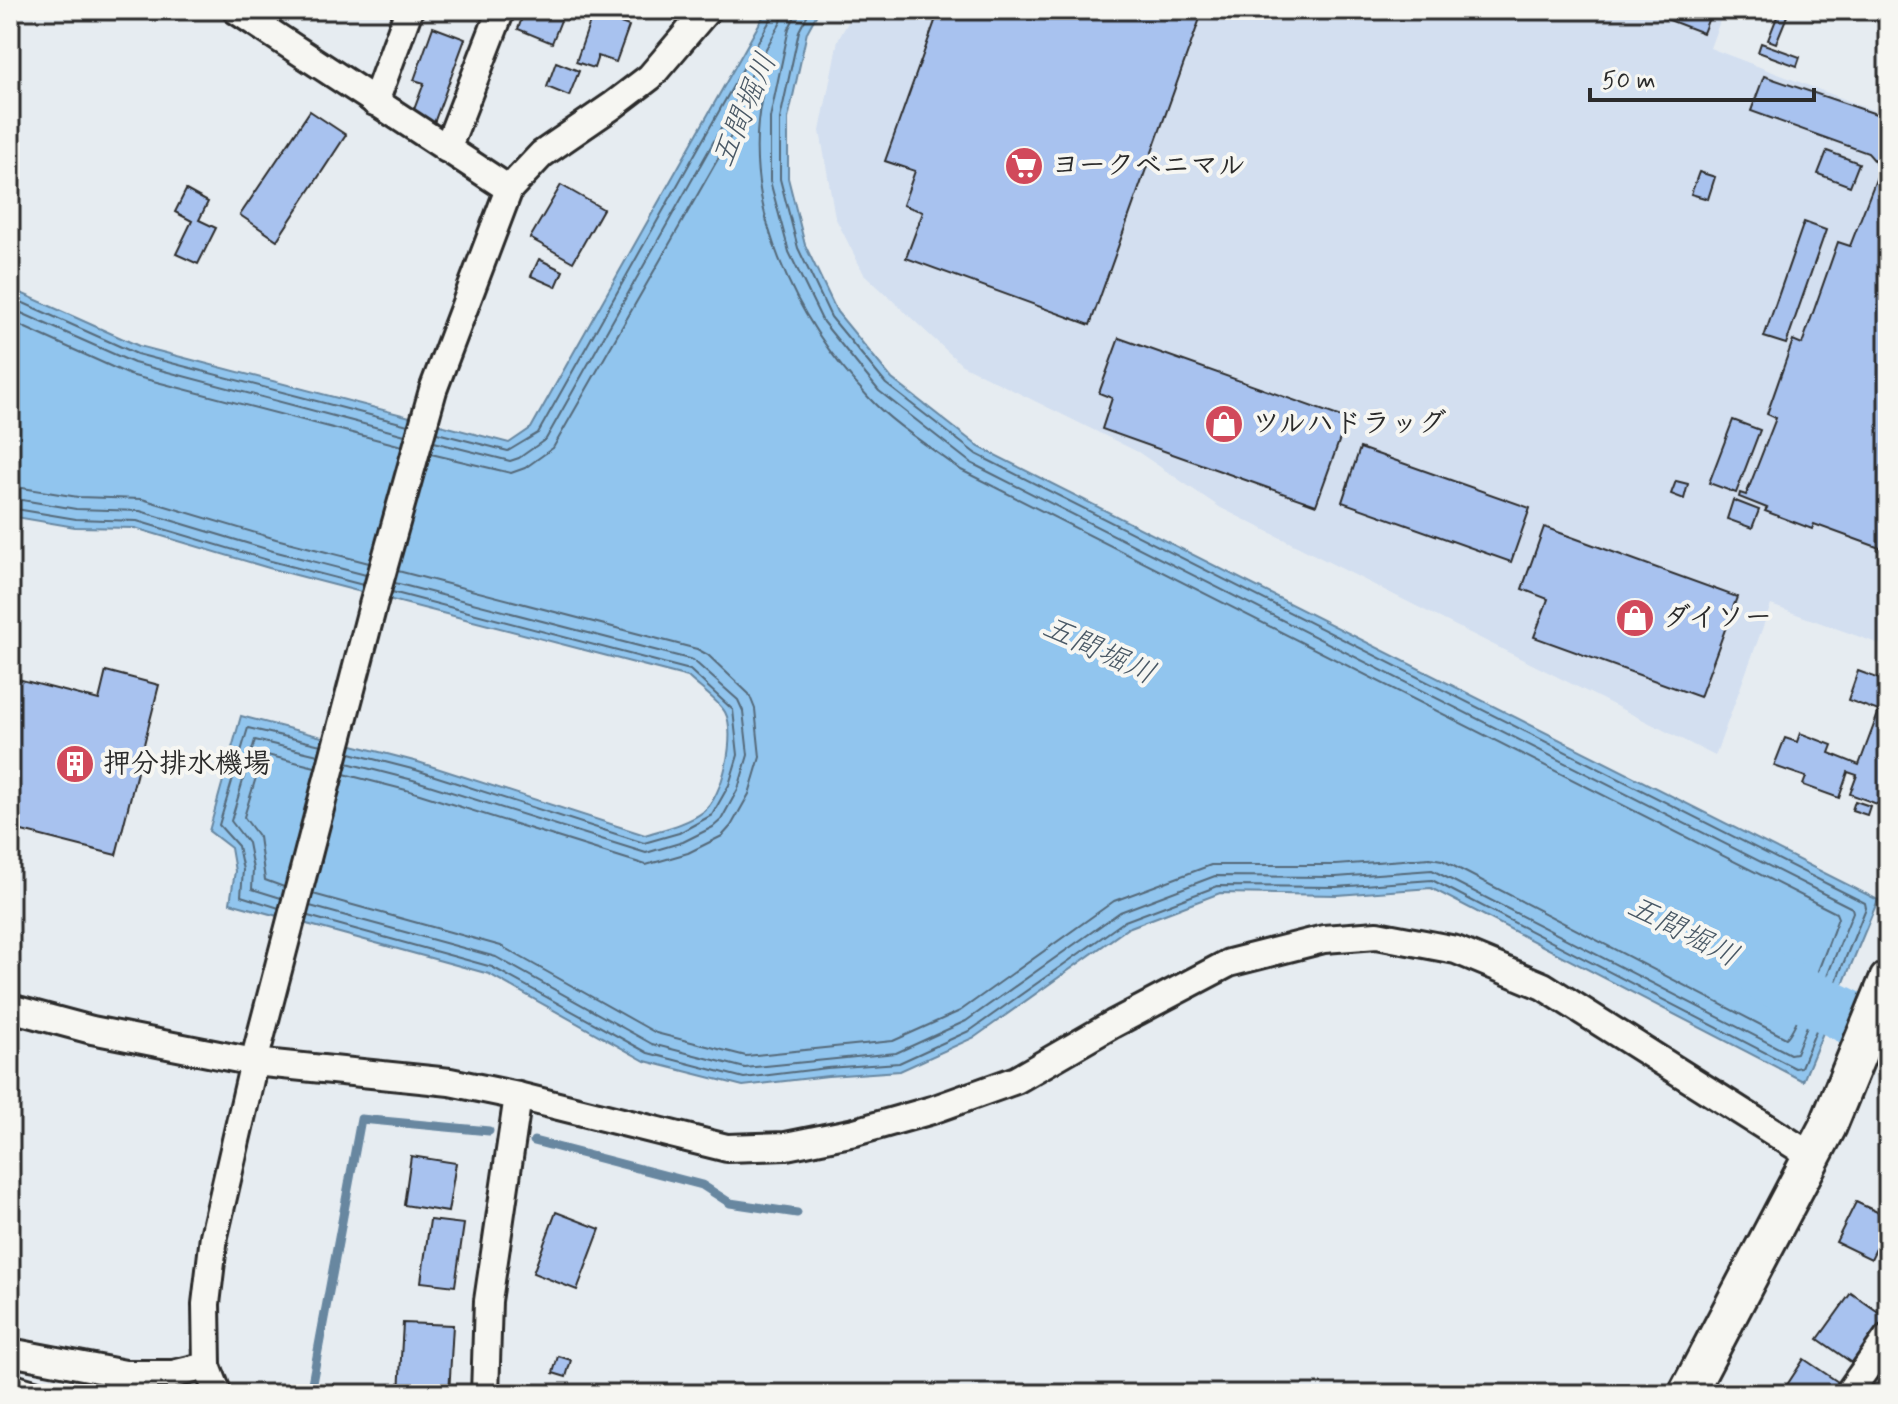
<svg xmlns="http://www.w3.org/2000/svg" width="1898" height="1404" font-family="Mynerve,'Klee One',sans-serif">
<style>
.built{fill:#d3dff0}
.water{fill:#91c5ee;stroke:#6887a0;stroke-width:2}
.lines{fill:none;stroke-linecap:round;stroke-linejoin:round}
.shore{stroke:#546979;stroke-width:2}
.stream{stroke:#6887a0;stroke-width:9}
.river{stroke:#91c5ee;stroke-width:54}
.building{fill:#a8c2ef;stroke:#2b2b2b;stroke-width:2}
.street-casing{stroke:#2b2b2b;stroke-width:32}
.secondary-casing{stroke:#2b2b2b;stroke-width:42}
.street{stroke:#f6f6f2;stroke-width:26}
.secondary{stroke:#f6f6f2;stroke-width:36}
.labels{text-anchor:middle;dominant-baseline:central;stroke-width:8;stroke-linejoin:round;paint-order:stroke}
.poi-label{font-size:28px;font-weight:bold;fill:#2b2b2b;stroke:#f6f6f2;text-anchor:start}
.water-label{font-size:30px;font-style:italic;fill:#4a5966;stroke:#f6f6f2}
</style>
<rect width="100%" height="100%" fill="#e6ecf1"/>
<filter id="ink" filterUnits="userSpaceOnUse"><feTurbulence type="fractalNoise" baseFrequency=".0125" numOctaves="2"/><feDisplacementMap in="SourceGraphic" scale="16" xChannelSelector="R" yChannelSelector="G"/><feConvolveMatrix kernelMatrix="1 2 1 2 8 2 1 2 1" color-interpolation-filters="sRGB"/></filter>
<g filter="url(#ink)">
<path class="built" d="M855,10h869l-14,38 178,68v531l-117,-42 -56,151 -494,-248 -83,-56 -176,-87 -98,-91 -29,-57 -15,-86 18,-91z"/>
<path class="water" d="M767,10h52l-12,22 -19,87v59l17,67 32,67 55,67 87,68 899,453 -75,181 -372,-193 -94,7 -117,-2 -92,35 -153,109 -75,34 -72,5 -85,10 -98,-25 -156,-87 -259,-71 5,-32 -4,-23 -22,-17 32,-115 177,46 227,73c19,-6 42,-11 58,-23 20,-15 34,-78 22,-100 -8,-13 -26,-24 -37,-35l-419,-109 -134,-40 -60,-1 -65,-11v-228l129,58 370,97 22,-15z"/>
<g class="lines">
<g class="shore">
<path d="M10,297l127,57 271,71"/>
<path d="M10,308l124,55 271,72"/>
<path d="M10,321l120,54 272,71"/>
<path d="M437,433l71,18 30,-18 234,-416 2,-7"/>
<path d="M434,442l76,19 9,-3 27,-19 235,-417 3,-12"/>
<path d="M10,486l68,11 64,2 134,40 93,24"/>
<path d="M10,498l66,11 64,2 133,40 93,24"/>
<path d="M10,508l66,11 61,2 134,40 92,24"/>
<path d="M350,753l66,17 228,73 35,-10 33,-18 17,-30 9,-30 -5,-45 -43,-40 -298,-78"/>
<path d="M347,763l66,17 233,73 37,-11 30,-15 8,-7 17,-31 10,-34 -5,-44 -5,-11 -45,-40 -298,-77"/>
<path d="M344,774l66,17 236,74 42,-12 34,-17 9,-10 18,-32 11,-37 -5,-48 -6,-15 -41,-39 -11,-6 -299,-78"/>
<path d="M284,887l-19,-7 -6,-43 -15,-20 19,-63 52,13"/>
<path d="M313,894l188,52 155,87 90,23 147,-15 67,-30 154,-110 97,-36h125l94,-7 12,2 344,178c12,-9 44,-99 52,-120l-2,-5 -875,-443c-28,-21 -68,-46 -91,-71 -75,-79 -131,-193 -108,-303l-3,-4 -4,2 -202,354 -28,20 -14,5 -80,-19"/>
<path d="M281,898l-29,-9 1,-20 -5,-26 -17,-22 24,-81 63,15"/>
<path d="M310,906l186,51 156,87 93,24 151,-15 70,-32 154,-109 95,-36 121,1 96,-7 358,184 6,-1 57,-141 -1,-4 -881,-445 -92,-72 -56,-69 -34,-70 -19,-71v-63l19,-90 9,-18"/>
<path d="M279,908l-38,-12 2,-26 -5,-24 -19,-21 29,-97 73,17"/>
<path d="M308,916l184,51 156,86 96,25 83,-10 72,-5 72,-33 154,-109 93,-35 118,1 96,-7 363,188 6,-1 65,-159 -1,-5 -889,-449 -90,-70 -55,-67 -33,-69 -18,-69v-60l19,-88 11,-21"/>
</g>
<g class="stream">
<path d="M534,1141l168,44 28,18 67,10"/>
<path d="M310,1394l51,-275 128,12"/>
</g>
<path class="river" d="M1766,976l122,60"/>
</g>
<g class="building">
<path d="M525,10h40l-13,33 -34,-14z"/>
<path d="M591,10h40l-4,12z"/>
<path d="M939,10h264l-113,315 -184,-67 17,-46 -20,-7 12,-34 -30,-10z"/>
<path d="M1643,10h69l-9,23z"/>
<path d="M1779,12l8,4 -11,27 -8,-3z"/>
<path d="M593,13l36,13 -13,36 -18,-6 -4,12 -18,-6z"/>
<path d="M433,27l32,12 -31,84 -22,-8 12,-32 -10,-3z"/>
<path d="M1761,43l39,14 -3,9 -39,-14z"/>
<path d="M556,62l23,9 -10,25 -22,-9z"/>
<path d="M1764,76l124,42v433l-74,-27 -2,5 -47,-18 2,-3 -28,-11 1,-4 6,2 30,-77 -9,-4 26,-74 9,4 36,-102 12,4 28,-72 -3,-13 -7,-8 -117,-42z"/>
<path d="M310,111l36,24 -69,105 -37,-25z"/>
<path d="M1827,151l32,12 -9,23 -32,-12z"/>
<path d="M1699,172l16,5 -7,22 -17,-5z"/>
<path d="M561,185l42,24 -30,53 -43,-24z"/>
<path d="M186,190l22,12 -9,18 17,8 -18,36 -22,-10 16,-33 -17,-9z"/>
<path d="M1804,222l22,8 -40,114 -22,-7z"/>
<path d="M539,259l24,12 -7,16 -25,-11z"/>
<path d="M1119,338l228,81 -31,86 -214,-76 10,-31 -13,-5z"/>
<path d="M1733,420l27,10 -24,63 -27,-10z"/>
<path d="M1360,448l170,60 -19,54 -169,-60z"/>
<path d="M1676,481l12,3 -4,15 -13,-5z"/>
<path d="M1733,500l26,10 -7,18 -25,-9z"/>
<path d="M1544,527l193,70 -37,100 -166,-60 14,-38 -26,-10z"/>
<path d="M106,671l53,14 -43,170 -106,-27v-151l89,23z"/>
<path d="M1858,671l30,11v126l-38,-14 7,-19 -9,-3 -9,26 -36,-13 3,-8 -32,-11 11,-28 12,4 3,-9 32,12 -3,8 30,12 20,-54 -31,-11z"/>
<path d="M1855,801l15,5 -3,9 -15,-5z"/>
<path d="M411,1156l45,7 -8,49 -44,-7z"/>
<path d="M1856,1202l32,15v7l-17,35 -35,-17z"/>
<path d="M556,1212l44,17 -23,61 -44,-17z"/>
<path d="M430,1220l34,4 -9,62 -34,-4z"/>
<path d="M1851,1293l36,25 -33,46 -36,-25z"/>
<path d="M403,1323l50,2 -4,69 -50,-1z"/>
<path d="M558,1356l13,4 -5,17 -13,-4z"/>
<path d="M1804,1359l34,23 -8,12h-49z"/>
</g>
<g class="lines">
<g class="street-casing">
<g id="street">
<path d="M236,10l273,179"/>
<path d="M375,102l34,-92"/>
<path d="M447,149l54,-139"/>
<path d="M10,1008l82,22 162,32 196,20 68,14 209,52 59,-2 69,-14 77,-22 84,-30 97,-56 116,-61 95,-24 53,-4 79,15 87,36 270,171"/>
<path d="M10,1352l115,22h48l34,-8"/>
<path d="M10,1387l24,7"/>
<path d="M218,1394l-11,-28 -1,-62 8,-68 40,-174 119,-457 60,-215 76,-201 33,-35 70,-48 38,-29 57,-67"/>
<path d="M485,1394l3,-93 30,-205"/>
<path d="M1848,1394l40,-57"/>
</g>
</g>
<g class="secondary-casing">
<path id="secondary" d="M1687,1394l141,-268 60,-146"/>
</g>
<use href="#street" class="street"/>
<use href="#secondary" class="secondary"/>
</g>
</g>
<defs>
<g id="supermarket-disc" transform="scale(2)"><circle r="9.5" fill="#d1495b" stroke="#f6f6f2"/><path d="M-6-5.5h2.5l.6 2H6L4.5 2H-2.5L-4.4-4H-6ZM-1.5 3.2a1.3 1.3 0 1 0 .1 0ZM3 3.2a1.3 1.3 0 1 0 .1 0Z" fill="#fff"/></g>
<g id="shop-disc" transform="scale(2)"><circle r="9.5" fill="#d1495b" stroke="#f6f6f2"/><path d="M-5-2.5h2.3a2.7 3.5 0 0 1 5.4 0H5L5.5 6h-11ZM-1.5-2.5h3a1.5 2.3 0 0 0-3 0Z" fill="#fff"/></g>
<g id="building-disc" transform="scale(2)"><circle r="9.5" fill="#d1495b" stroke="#f6f6f2"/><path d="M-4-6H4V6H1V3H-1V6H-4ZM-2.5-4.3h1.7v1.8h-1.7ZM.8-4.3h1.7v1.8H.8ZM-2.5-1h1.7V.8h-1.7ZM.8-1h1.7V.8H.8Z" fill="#fff"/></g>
</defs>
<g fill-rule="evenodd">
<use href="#supermarket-disc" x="1024" y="166"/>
<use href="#shop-disc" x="1224" y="424"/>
<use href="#shop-disc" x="1635" y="618"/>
<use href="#building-disc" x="75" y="764"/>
</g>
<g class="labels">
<g class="poi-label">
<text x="1052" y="166">ヨークベニマル</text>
<text x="1252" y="424">ツルハドラッグ</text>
<text x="1663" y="618">ダイソー</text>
<text x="103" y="764">押分排水機場</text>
</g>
<g class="water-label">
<text transform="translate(745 110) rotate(-67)">五間堀川</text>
<text transform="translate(1099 651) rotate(25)">五間堀川</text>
<text transform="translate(1683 932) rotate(27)">五間堀川</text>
</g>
</g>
<rect width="1898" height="1404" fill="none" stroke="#f6f6f2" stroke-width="40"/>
<rect x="20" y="20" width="1858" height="1364" fill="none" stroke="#2b2b2b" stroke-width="3" filter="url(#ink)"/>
<path d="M1590 88v12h224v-12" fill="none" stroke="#2b2b2b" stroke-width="4"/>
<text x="1602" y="88" font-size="24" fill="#2b2b2b" stroke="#f6f6f2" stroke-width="6" paint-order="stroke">50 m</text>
</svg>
